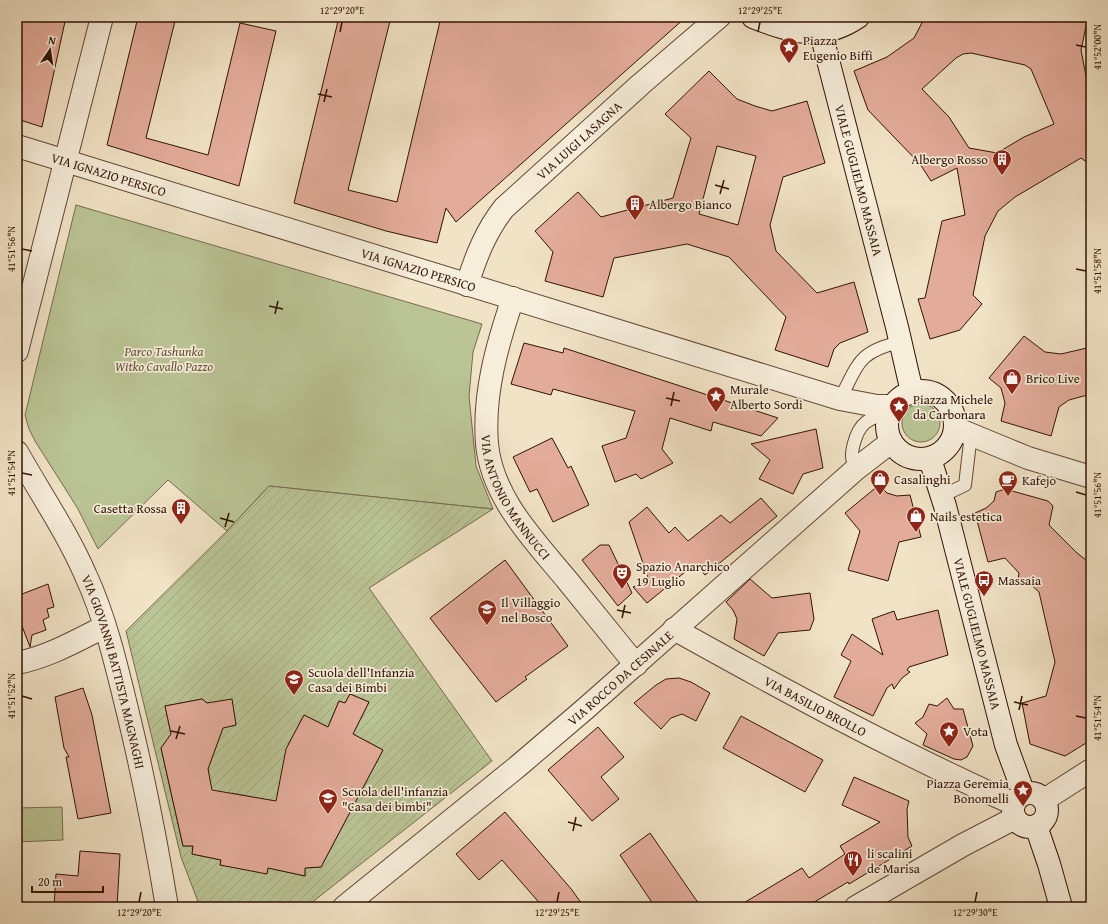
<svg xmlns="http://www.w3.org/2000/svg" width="1108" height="924" font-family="'Gentium Book Plus',serif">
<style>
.green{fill:#bac495;stroke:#766c4c}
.garden{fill:url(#garden-furrows);stroke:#766c4c;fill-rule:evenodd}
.building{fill:#e3ac9a;stroke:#311303;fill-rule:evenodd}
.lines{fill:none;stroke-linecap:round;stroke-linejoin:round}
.lane-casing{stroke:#614734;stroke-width:14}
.street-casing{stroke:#614734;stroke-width:24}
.secondary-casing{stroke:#311303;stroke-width:24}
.lane{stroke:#f6edda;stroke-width:12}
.street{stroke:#f6edda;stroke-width:22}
.secondary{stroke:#f6edda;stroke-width:22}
.ticks{fill:none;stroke:#311303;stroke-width:1.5}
.labels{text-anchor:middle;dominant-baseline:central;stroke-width:3.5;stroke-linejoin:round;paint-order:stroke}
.poi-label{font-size:13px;fill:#311303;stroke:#f6edda;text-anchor:start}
.street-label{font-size:13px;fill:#311303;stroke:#f6edda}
.park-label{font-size:13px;font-style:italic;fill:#615136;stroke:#f6edda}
.neatline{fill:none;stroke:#311303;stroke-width:1.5}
.ticks-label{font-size:10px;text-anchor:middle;fill:#311303}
</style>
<defs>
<pattern id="garden-furrows" width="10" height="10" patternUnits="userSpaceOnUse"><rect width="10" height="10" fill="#bac495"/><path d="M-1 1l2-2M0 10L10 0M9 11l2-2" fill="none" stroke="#a0a87f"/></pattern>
</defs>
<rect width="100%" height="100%" fill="#f1e3c6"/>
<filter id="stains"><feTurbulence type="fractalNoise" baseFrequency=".005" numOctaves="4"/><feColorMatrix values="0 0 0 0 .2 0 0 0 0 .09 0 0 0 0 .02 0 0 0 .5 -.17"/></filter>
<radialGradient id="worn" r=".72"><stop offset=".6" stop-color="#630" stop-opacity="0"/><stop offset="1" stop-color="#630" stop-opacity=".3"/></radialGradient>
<g class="green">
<path d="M76,205l406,119 -9,28 -4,44 7,70 17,43 -224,-23 -42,45 -59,-51 -70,69 -20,-40 -43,-68 -6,-12 -4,-14z"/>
<circle cx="921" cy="423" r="19"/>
<path d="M62,807l1,33 -46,2v-34z"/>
</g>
<path class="garden" d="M269,486l224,23 -124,79 123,173 -186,146h-106l-19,-50 -55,-226 101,-100zM350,694l19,8 -16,32 30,16 -62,117 -16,1v8l-37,-8 -48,-3 1,-5 -29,-6 1,-8h-10l-22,-98 10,-14 -6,-28 37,-7 5,4 25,-3 4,25 -13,3 -15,41 8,47 16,-23 50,10 19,-52 -13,-6 16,-30 24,12 11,-26 6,2z"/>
<g class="building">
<path d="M17,17h49l-24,110 -25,-8z"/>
<path d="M138,17h38l-30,121 62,17 32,-132 36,8 -37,155 -132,-41z"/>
<path d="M339,17h52l-43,173 49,12 44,-185h245l-230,205 -10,-14 -9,35 -51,-12 -92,-28z"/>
<path d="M925,17h163l-7,33 5,26 5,8v81l-10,-7 -66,39 -17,14 -13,25 -12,59 9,9 -22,26 -30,9 -12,-40 7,-1 17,-77 23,-6 -8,-47 -26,13 -11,-17 -52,-54 -14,-39 33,-14 27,-19zM971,53l54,12 6,4 23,55 -30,13 -27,16 -28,-5 -20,-31 -27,-28 34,-31 7,-4z"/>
<path d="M709,71l28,28 18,7 17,5 35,-10 18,62 -42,14 -13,48 6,26 41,42 37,-11 14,50 -28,11 -6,6 -6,18 -53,-17 11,-33 -57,-60 -42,-13 -73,14 -11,39 -58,-16 8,-29 -18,-21 43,-39 23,25 72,-19 18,-60 -26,-24zM717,146l39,10 -18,69 -39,-11z"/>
<path d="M1024,336l21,16 16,2 30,-7v47l-22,6 -10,7 -8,29 -50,-15 4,-18 -4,-15 -12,-10z"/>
<path d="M524,343l39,10 1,-5 214,70 -17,18 -48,-14 -2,9 -41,-13 -8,31 11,14 -32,16 -5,-5 -21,8 -13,-36 24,-8 9,-27 -82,-22 -2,6 -40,-11z"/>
<path d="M816,429l7,39 -20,6 -10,20 -34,-15 11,-19 -19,-16z"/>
<path d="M552,438l16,30 3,-2 18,39 -36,17 -16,-33 -7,3 -17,-35z"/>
<path d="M879,485l8,8 10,3 13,-1 11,42 -22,5 -11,39 -40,-11 12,-39 -15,-18z"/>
<path d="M1005,489l43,12 5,5 -4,19 28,28 9,7 5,2v178l-26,16 -35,-12 -8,-41 24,-7 9,-34 -16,-70 -12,-11 -9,-1 1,-7 -14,-15 -17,4 -13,-49 11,-5 8,-7 2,-9z"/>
<path d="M761,498l16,18 -72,59 -10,-11 -48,39 -14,-16 16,-6 -20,-59 18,-15 22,26 6,-6 13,14 33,-26 9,8z"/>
<path d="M600,545h9l23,48 -14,13 -36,-46z"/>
<path d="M505,560l63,86 -43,31 2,2 -31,23 -66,-84z"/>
<path d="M750,579l22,19 38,-5 4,26 -4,11 -32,3 -14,23 -30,-17 3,-20 -4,-9 -7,-8z"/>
<path d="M48,584l6,23 -7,2 2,8 -6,3 3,10 -14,5 -2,12 -13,-34v-17z"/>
<path d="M938,610l10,45 -39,12 -2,3 3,2 -8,6 -8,11 -2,-5 -5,4 -14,28 -39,-19 17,-36 -10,-6 11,-21 31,21 -11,-36 22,-8 3,9z"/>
<path d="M679,678l12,4 19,11 -14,28 -14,-7 -11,4 -10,11 -27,-26 22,-18 10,-6z"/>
<path d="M83,688l9,27 19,98 -33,6 -12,-62h3l-5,-9 -9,-51z"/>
<path d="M350,694l19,8 -16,32 30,16 -62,117 -16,1v8l-37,-8 -1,6 -47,-9 1,-5 -29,-6 1,-8h-10l-22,-98 10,-14 -6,-28 37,-7 5,4 25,-4 4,26 -13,3 -15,41 4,21 64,11 10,-52 18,-34 24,12 11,-26 6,2z"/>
<path d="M947,698l7,11h9l10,37 -6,11 -6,3 -7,-1 -31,-14 4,-11 -12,-11 8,-6 6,-13 8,2z"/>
<path d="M741,716l82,44 -18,32 -82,-44z"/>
<path d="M598,727l26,30 -23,20 18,22 -27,22 -44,-51z"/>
<path d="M854,777l55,24 -2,8 1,28 4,9 -63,38 -1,-2 -42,25h-69l65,-39 7,10 36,-24 -5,-8 40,-24 -38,-17z"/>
<path d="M505,812l67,78 12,17h-41l-41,-47 -23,20 -23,-26z"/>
<path d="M650,833l51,74h-46l-35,-52z"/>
<path d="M80,851l40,3 -3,53h-63l2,-33 22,2z"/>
</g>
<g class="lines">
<g class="lane-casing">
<g id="lane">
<path d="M840,399c19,-36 18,-47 60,-57"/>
<path d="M856,469c-5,-10 -5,-15 -2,-26 6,-22 15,-24 35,-31"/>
<path d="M942,496l23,-11 6,-51"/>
</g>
</g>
<g class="street-casing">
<g id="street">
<path id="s1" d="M17,146l823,253 37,7h15"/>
<path id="s2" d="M467,285c9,-29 19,-54 37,-77l137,-124 78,-67"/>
<path id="s3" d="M513,298c-16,47 -30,96 -26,146 5,54 47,96 80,136 23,28 46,57 69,85"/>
<path d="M17,351l85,-334"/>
<path d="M955,428l73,30 63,19"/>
<path id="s4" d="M17,452c23,41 50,80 69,124 19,41 30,88 41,133 16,65 29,131 40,198"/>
<path id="s5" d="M674,629c111,62 224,123 340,175"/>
<path d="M17,663c31,-6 59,-22 87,-36"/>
<path d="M1044,800l47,-30"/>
<path id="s6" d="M344,907l173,-140 68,-58 271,-240 35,-27"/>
<path d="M856,907l107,-62 52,-27"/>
</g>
</g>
<g class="secondary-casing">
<g id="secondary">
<path d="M753,17c38,15 68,25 105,0"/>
<path id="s7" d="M821,33l76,294 15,65"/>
<circle cx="921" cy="425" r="34"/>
<path id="s8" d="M930,459l15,47 61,239 18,49"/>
<circle cx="1030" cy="810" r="17"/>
<path d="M1036,826l13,38 12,43"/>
</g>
</g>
<use href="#lane" class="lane"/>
<use href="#street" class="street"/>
<use href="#secondary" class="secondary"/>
</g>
<path class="ticks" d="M340,32l2,-10M758,32l2,-10M1076,45l10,2M318,94l14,3M324,102l3,-13M715,185l14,4M720,194l4,-14M22,249l10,2M1076,269l10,2M269,306l14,3M275,314l3,-13M666,398l14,3M671,406l3,-14M22,473l10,2M1076,492l10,3M220,518l14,4M225,527l4,-14M617,610l14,3M622,618l3,-13M22,696l10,3M1014,702l14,3M1019,710l3,-14M1076,716l10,2M171,731l14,3M176,739l4,-13M568,822l14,4M573,831l3,-14M139,902l2,-10M557,902l2,-10M975,902l2,-10"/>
<defs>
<g id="sight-pin" transform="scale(1)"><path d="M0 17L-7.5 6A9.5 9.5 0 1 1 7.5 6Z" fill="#8f2418" stroke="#f6edda"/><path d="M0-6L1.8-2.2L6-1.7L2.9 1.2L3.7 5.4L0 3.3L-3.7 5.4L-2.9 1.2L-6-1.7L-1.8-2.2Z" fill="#fff"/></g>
<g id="building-pin" transform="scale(1)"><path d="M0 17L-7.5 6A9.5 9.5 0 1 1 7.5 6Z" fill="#8f2418" stroke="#f6edda"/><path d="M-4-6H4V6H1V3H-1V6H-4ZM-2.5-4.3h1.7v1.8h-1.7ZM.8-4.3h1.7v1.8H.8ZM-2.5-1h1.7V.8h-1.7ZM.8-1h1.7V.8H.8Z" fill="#fff"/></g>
<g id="shop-pin" transform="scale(1)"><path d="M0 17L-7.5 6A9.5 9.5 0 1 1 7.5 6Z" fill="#8f2418" stroke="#f6edda"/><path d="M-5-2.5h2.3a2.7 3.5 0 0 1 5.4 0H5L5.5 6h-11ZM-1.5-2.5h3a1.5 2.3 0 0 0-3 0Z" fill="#fff"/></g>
<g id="cafe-pin" transform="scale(1)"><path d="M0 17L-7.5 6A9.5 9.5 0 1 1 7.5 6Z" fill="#8f2418" stroke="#f6edda"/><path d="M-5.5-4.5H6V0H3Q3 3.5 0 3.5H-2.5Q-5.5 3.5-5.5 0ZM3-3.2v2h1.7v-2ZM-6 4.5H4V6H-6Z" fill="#fff"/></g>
<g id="theatre-pin" transform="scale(1)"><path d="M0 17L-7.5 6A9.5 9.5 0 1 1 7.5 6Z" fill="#8f2418" stroke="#f6edda"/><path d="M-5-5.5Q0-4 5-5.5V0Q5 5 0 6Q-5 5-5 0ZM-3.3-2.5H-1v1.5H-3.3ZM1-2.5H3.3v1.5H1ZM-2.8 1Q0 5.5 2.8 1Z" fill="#fff"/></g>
<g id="bus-pin" transform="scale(1)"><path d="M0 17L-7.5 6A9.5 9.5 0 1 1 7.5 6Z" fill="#8f2418" stroke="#f6edda"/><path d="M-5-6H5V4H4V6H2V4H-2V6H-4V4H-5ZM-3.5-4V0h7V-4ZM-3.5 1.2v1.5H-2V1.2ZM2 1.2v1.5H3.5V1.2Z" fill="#fff"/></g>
<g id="school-pin" transform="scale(1)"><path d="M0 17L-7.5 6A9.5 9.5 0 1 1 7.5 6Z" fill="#8f2418" stroke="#f6edda"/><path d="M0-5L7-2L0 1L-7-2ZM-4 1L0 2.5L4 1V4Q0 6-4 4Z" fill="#fff"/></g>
<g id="restaurant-pin" transform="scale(1)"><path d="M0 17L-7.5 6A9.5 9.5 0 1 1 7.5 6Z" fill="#8f2418" stroke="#f6edda"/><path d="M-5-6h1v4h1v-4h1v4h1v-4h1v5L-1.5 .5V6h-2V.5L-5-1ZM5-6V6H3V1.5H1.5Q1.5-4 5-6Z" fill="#fff"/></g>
</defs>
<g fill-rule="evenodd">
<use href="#sight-pin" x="789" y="47"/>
<use href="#building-pin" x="1002" y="159"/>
<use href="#building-pin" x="635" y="204"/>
<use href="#shop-pin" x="1012" y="378"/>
<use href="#sight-pin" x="716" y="396"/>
<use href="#sight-pin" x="899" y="406"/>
<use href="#shop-pin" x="880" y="479"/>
<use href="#cafe-pin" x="1008" y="480"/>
<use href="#building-pin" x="181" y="508"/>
<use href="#shop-pin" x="916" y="516"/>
<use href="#theatre-pin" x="622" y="573"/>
<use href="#bus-pin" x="984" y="580"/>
<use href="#school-pin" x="487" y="609"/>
<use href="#school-pin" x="294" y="679"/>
<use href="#sight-pin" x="949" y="731"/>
<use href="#sight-pin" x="1023" y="790"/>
<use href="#school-pin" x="328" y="798"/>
<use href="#restaurant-pin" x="853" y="860"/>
</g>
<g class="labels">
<g class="poi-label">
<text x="803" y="40">Piazza<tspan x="803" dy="15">Eugenio Biffi</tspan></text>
<text x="988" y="159" text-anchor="end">Albergo Rosso</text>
<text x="649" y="204">Albergo Bianco</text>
<text x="1026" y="378">Brico Live</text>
<text x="730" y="389">Murale<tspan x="730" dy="15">Alberto Sordi</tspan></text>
<text x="913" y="399">Piazza Michele<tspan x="913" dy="15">da Carbonara</tspan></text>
<text x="894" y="479">Casalinghi</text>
<text x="1022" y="480">Kafejo</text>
<text x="167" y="508" text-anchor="end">Casetta Rossa</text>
<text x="930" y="516">Nails estetica</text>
<text x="636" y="566">Spazio Anarchico<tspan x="636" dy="15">19 Luglio</tspan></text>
<text x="998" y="580">Massaia</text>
<text x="501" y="602">Il Villaggio<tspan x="501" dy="15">nel Bosco</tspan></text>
<text x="308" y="672">Scuola dell'Infanzia<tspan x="308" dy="15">Casa dei Bimbi</tspan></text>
<text x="963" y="731">Vota</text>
<text x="1009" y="783" text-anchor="end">Piazza Geremia<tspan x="1009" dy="15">Bonomelli</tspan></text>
<text x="342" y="791">Scuola dell'infanzia<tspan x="342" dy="15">"Casa dei bimbi"</tspan></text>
<text x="867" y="853">li scalini<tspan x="867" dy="15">de Marisa</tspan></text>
</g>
<g class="street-label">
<text stroke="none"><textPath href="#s2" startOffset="187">VIA LUIGI LASAGNA</textPath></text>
<text stroke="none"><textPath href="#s1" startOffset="96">VIA IGNAZIO PERSICO</textPath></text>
<text stroke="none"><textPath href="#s7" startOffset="152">VIALE GUGLIELMO MASSAIA</textPath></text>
<text stroke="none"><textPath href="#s1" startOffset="420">VIA IGNAZIO PERSICO</textPath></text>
<text stroke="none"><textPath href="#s3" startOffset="210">VIA ANTONIO MANNUCCI</textPath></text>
<text stroke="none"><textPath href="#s8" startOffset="181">VIALE GUGLIELMO MASSAIA</textPath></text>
<text stroke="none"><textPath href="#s4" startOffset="242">VIA GIOVANNI BATTISTA MAGNAGHI</textPath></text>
<text stroke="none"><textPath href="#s6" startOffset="359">VIA ROCCO DA CESINALE</textPath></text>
<text stroke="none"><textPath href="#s5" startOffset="161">VIA BASILIO BROLLO</textPath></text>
</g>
<g class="park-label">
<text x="164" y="351">Parco Tashunka<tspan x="164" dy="15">Witko Cavallo Pazzo</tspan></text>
</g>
</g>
<rect width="1108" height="924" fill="none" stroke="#f1e3c6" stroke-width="44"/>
<g transform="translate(50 50) rotate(13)" stroke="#f6edda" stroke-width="3" paint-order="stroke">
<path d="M0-3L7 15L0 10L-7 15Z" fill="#311303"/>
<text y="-6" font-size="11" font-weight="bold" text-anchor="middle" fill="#311303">N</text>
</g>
<path d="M32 886v6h71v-6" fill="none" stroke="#311303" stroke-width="2"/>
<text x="38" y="886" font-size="12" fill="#311303" stroke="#f6edda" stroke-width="3" paint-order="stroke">20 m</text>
<rect x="22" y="22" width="1064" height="880" class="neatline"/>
<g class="ticks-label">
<text x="342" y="14">12°29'20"E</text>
<text x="760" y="14">12°29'25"E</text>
<text transform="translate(1097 47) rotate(-90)" y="4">41°52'00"N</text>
<text transform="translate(11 249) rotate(-90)" y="4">41°51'56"N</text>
<text transform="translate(1097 271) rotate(-90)" y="4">41°51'58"N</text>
<text transform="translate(11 473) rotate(-90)" y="4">41°51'54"N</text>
<text transform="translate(1097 495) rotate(-90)" y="4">41°51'56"N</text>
<text transform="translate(11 696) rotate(-90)" y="4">41°51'52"N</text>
<text transform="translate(1097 718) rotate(-90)" y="4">41°51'54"N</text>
<text x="139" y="916">12°29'20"E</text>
<text x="557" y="916">12°29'25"E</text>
<text x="975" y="916">12°29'30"E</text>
</g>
<rect width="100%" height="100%" filter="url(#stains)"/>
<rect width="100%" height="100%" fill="url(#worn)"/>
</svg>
